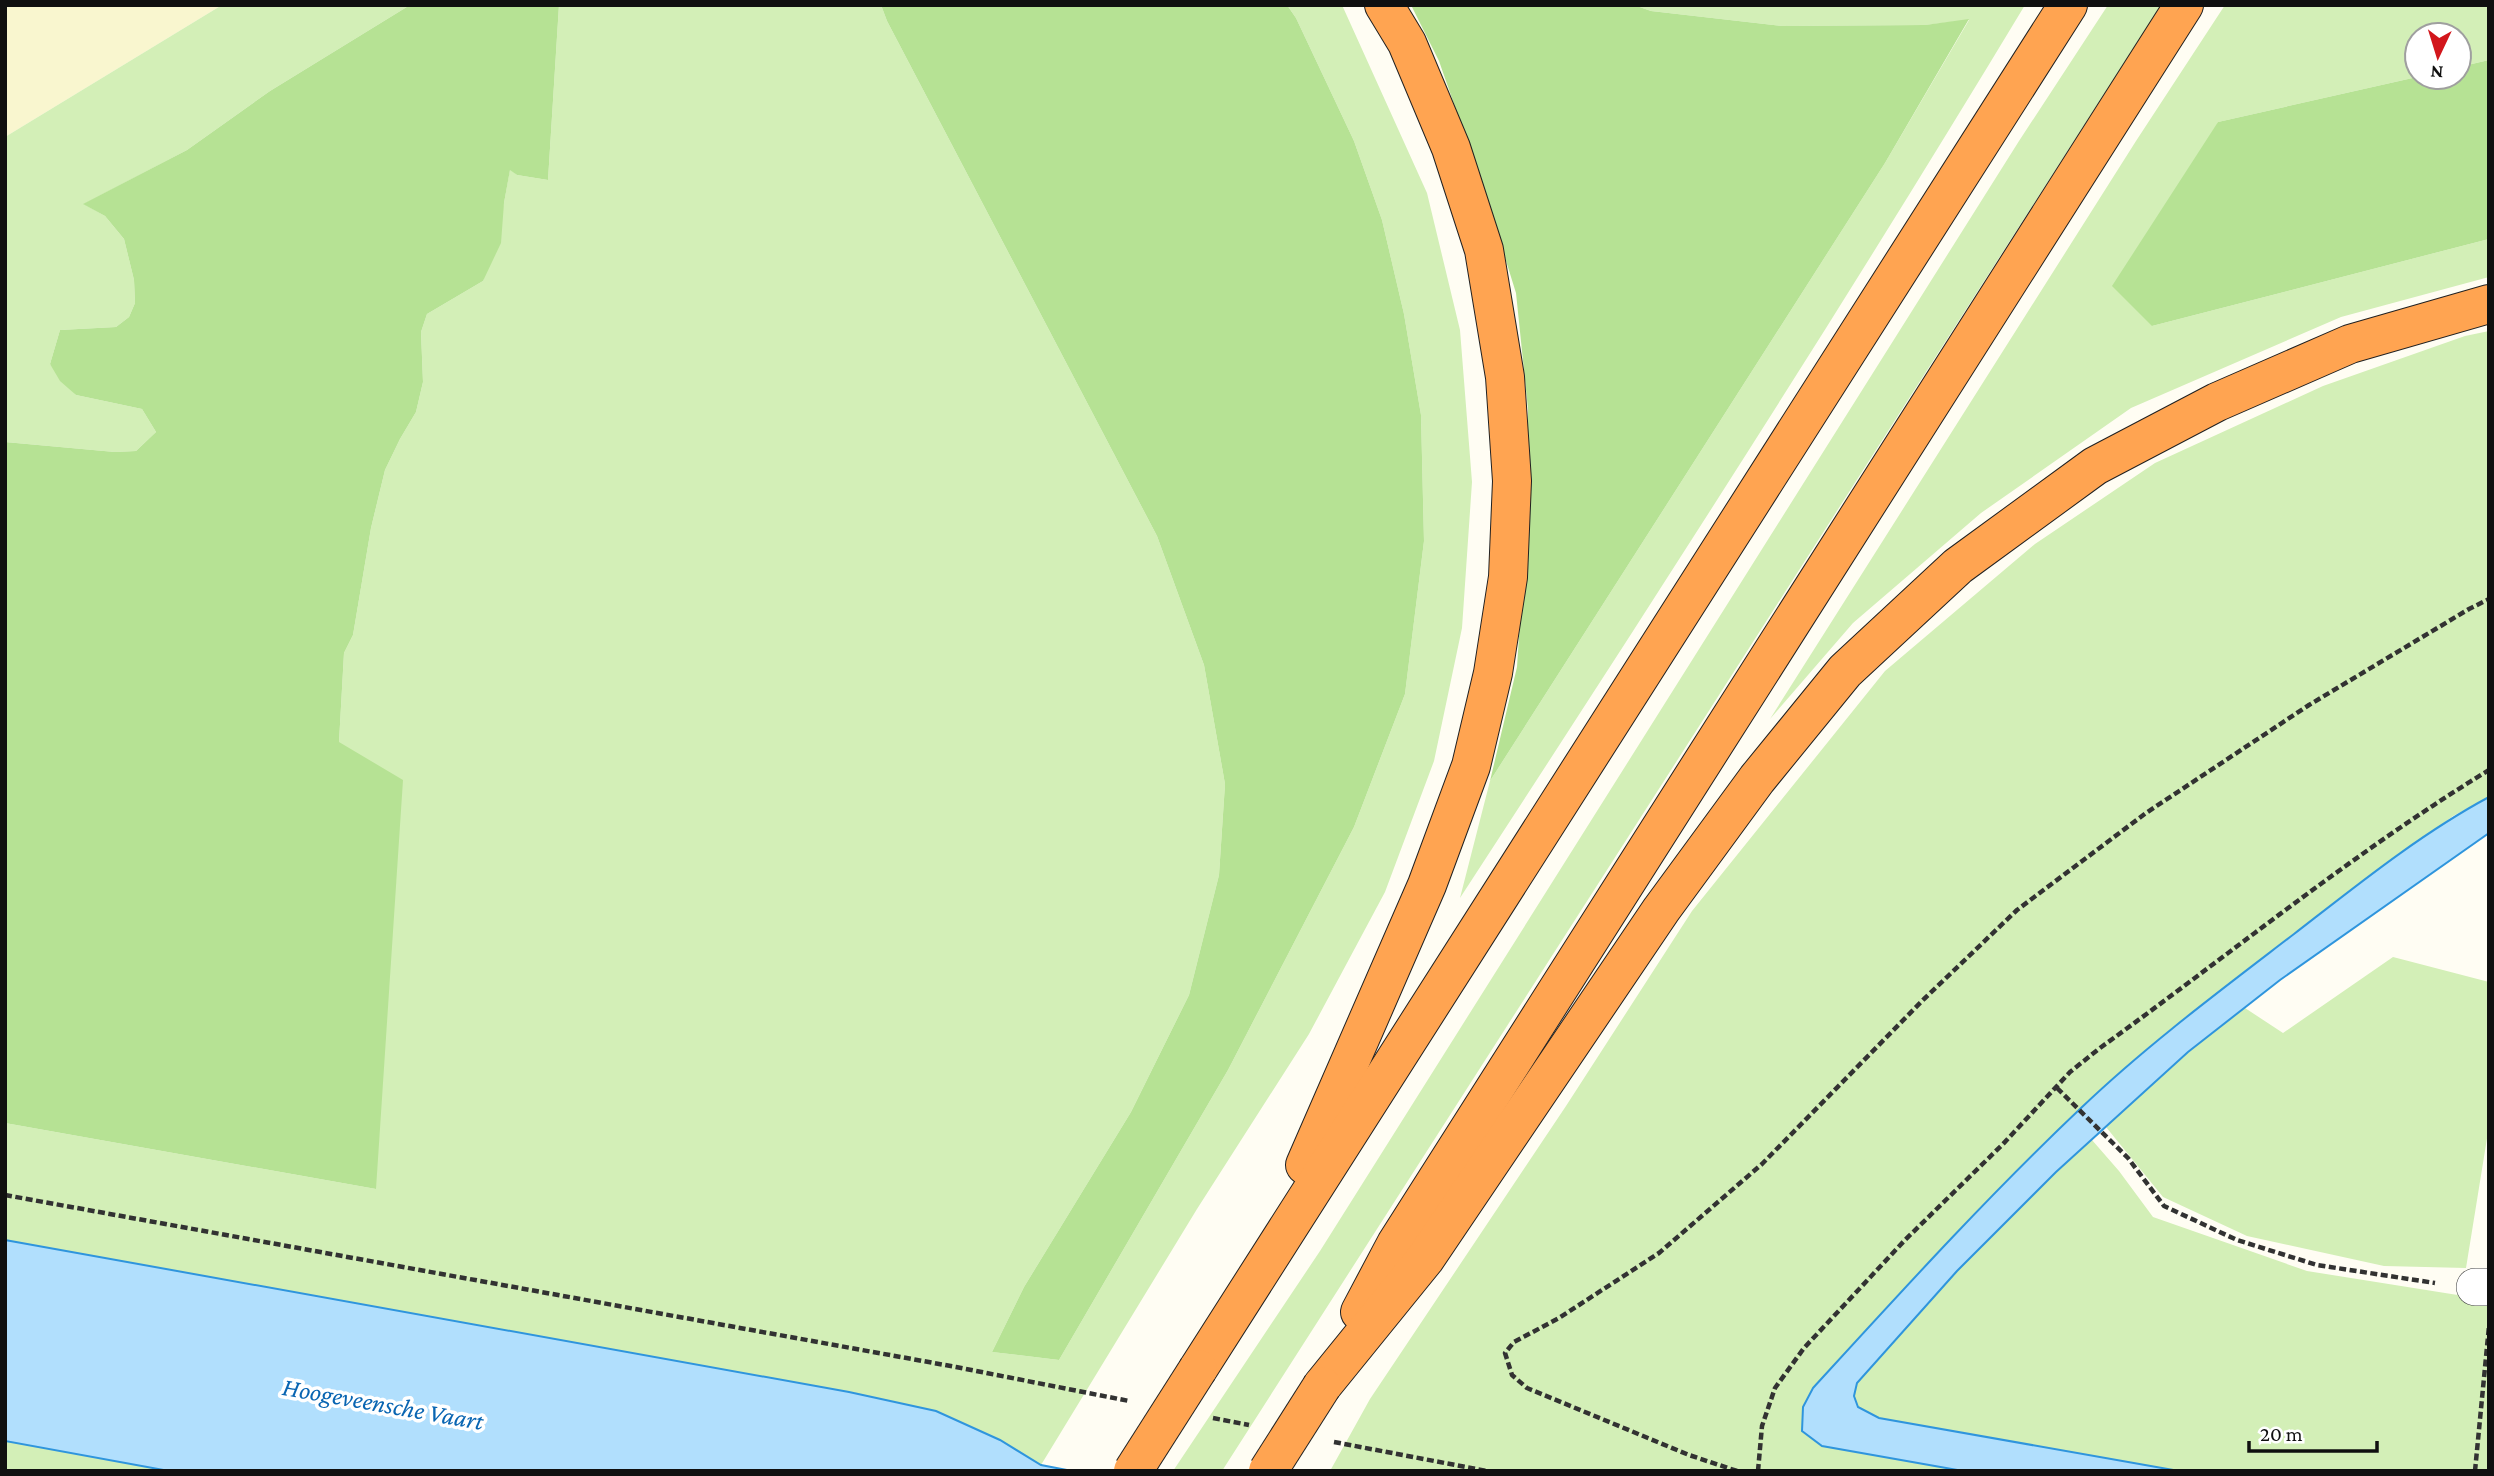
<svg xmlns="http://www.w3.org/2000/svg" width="2494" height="1476" font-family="'Crimson Pro',serif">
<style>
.farmland{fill:#f9f6cf}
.green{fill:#d3efb7}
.forest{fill:#b6e294}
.water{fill:#b1dffd;stroke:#2f95dd;stroke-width:2}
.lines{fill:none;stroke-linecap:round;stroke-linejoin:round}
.minor-casing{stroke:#434343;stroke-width:38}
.motorway-casing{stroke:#212121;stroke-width:40}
.path{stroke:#323232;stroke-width:4.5;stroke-dasharray:7 3.5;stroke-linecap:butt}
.minor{stroke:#fff;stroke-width:37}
.motorway{stroke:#ffa451;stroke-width:38}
.motorway-bridge-casing{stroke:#212121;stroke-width:40;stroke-linecap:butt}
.motorway-bridge{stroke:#ffa451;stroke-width:38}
.labels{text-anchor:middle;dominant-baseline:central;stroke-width:7;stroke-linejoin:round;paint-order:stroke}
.water-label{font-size:26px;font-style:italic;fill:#0965b2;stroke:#fff}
</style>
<rect width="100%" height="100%" fill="#fffdf3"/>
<path class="farmland" d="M5,5h217l-217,132z"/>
<g class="green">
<path d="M222,5h188l-140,86 -83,59 -103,54 21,12 19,23 10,41 1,23 -6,14 -13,10 -56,3 -10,34 26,31 66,14 14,23 -20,19 -21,1 -110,-10v-305z"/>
<path d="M559,5h322l6,16 270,515 47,129 21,119 -6,91 -30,120 -58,117 -107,175 -32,65 67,8 169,-290 126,-243 51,-133 19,-153 -3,-126 -17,-101 -22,-94 -28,-79 -58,-123 -9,-13h55l85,188 33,137 12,152 -10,146 -28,133 -49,131 -76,142 -112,175 -156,256 -41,-25 -64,-29 -87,-19 -844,-152v-117l371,66 -37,-447 5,-89 9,-18 18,-107 14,-58 15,-31 16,-27 7,-30 -2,-50 6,-18 56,-33 21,-78 6,-34 7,6 31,5z"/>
<path d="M1634,5h391c-182,302 -373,598 -565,893l30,-117 395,-618 84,-143 -44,5 -143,1 -131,-15z"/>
<path d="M2108,5h53l-939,1466h-49l147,-220 699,-1110z"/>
<path d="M2225,5h264v55l-30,7v-32h-42v42l-199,45 -66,204 337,-87v38l-148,40 -210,91 -150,105 -128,110 -83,96 366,-578z"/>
<path d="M2489,331v466l-36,19 -141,104 -145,112 -85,75 -269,281 9,58 141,25h-633l40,-72 196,-293 126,-195 193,-240 150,-127 120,-81 168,-77 142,-50z"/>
<path d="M2393,957l96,25v144l-23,142 -82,-2 -137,-30 -84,-39 -57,-70 82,-75 57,-44 38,25z"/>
<path d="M2092,1140l27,31 34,46 154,54 182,29v171h-310l-300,-53 -21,-11 -4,-11 3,-13 93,-115z"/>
<path d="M5,1441l164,30h-164z"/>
</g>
<g class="forest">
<path d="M410,5h149l-11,175 -31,-5 -7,-5 -6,33 -3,40 -18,38 -56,33 -6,18 2,50 -7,30 -16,27 -15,31 -14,58 -18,107 -9,18 -5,89 64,38 -27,409 -371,-66v-681l110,10 21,-1 20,-19 -14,-23 -66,-14 -16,-14 -10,-17 10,-34 56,-3 13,-10 6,-14 -1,-23 -10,-41 -19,-23 -22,-12 104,-54 83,-59z"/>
<path d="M881,5h406l9,13 58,123 28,79 22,94 17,101 3,126 -19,153 -51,133 -126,243 -169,290 -67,-8 32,-65 107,-175 58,-117 30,-120 6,-91 -21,-119 -47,-129 -270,-515z"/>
<path d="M1411,5h223l17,6 131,15 143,-1 44,-6 -84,144 -395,618 27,-114 10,-152 1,-106 -12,-116 -32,-103 -45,-129z"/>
<path d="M2489,60v179l-337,87 -40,-40 106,-164 199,-45h42v-10z"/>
</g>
<g class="water">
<path d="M2489,797v36l-209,147 -92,72 -132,120 -99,99 -100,112 -3,13 4,11 21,11 300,53h-216l-141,-25 -20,-15 1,-24 10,-19c87,-95 174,-191 268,-280 66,-63 140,-118 213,-174 62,-48 126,-100 195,-137z"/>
<path d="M5,1240l844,152 87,19 64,29 41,25 31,6h-903l-164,-30z"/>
</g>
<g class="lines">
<g class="minor-casing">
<path id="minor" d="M2475,1287h14"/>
</g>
<g class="motorway-casing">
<g id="motorway">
<path d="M1305,1165l122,-280 44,-119 22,-93 15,-96 4,-96 -7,-104 -21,-127 -33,-102 -44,-105 -23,-38"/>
<path d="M1360,1312l36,-68 788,-1239"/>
<path d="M1198,1369l870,-1364"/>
<path d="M1322,1386l103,-127 236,-349 96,-131 88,-108 113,-105 137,-100 122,-64 133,-58 139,-40"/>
</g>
</g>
<g class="path">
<path d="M2057,1088l71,70 36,48 73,34 80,25 118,18"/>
<path d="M5,1195l951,172 173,34"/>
<path d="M1213,1418l36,7"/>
<path d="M1334,1442l153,29"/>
<path d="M1737,1471l-48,-16 -162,-67 -15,-13 -7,-22 9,-11 45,-24 100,-65 103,-89 162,-165 93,-89 129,-97 163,-108 160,-96 20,-10"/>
<path d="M1758,1471l4,-45 13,-38 29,-40 101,-108 98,-96 67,-72 30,-24c129,-93 253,-195 389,-278"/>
<path d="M2475,1471l14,-145"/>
</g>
<use href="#minor" class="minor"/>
<use href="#motorway" class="motorway"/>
<g class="motorway-bridge-casing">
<g id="motorway-bridge">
<path d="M1133,1471l65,-102"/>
<path d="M1268,1471l54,-85"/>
</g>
</g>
<use href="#motorway-bridge" class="motorway-bridge"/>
</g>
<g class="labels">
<g class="water-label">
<text transform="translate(383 1404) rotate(10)">Hoogeveensche Vaart</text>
</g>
</g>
<rect width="2494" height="1476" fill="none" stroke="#101010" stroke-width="14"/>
<g transform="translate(2438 56) rotate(184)"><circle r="33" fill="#ffffff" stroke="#9f9f9f" stroke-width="2"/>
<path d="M0-5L12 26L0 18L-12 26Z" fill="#d2161c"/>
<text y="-10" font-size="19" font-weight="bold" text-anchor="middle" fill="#101010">N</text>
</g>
<path d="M2249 1441v10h128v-10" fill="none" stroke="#101010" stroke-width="3.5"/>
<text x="2260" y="1441" font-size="21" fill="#101010" stroke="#ffffff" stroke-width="5" paint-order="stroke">20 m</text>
</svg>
